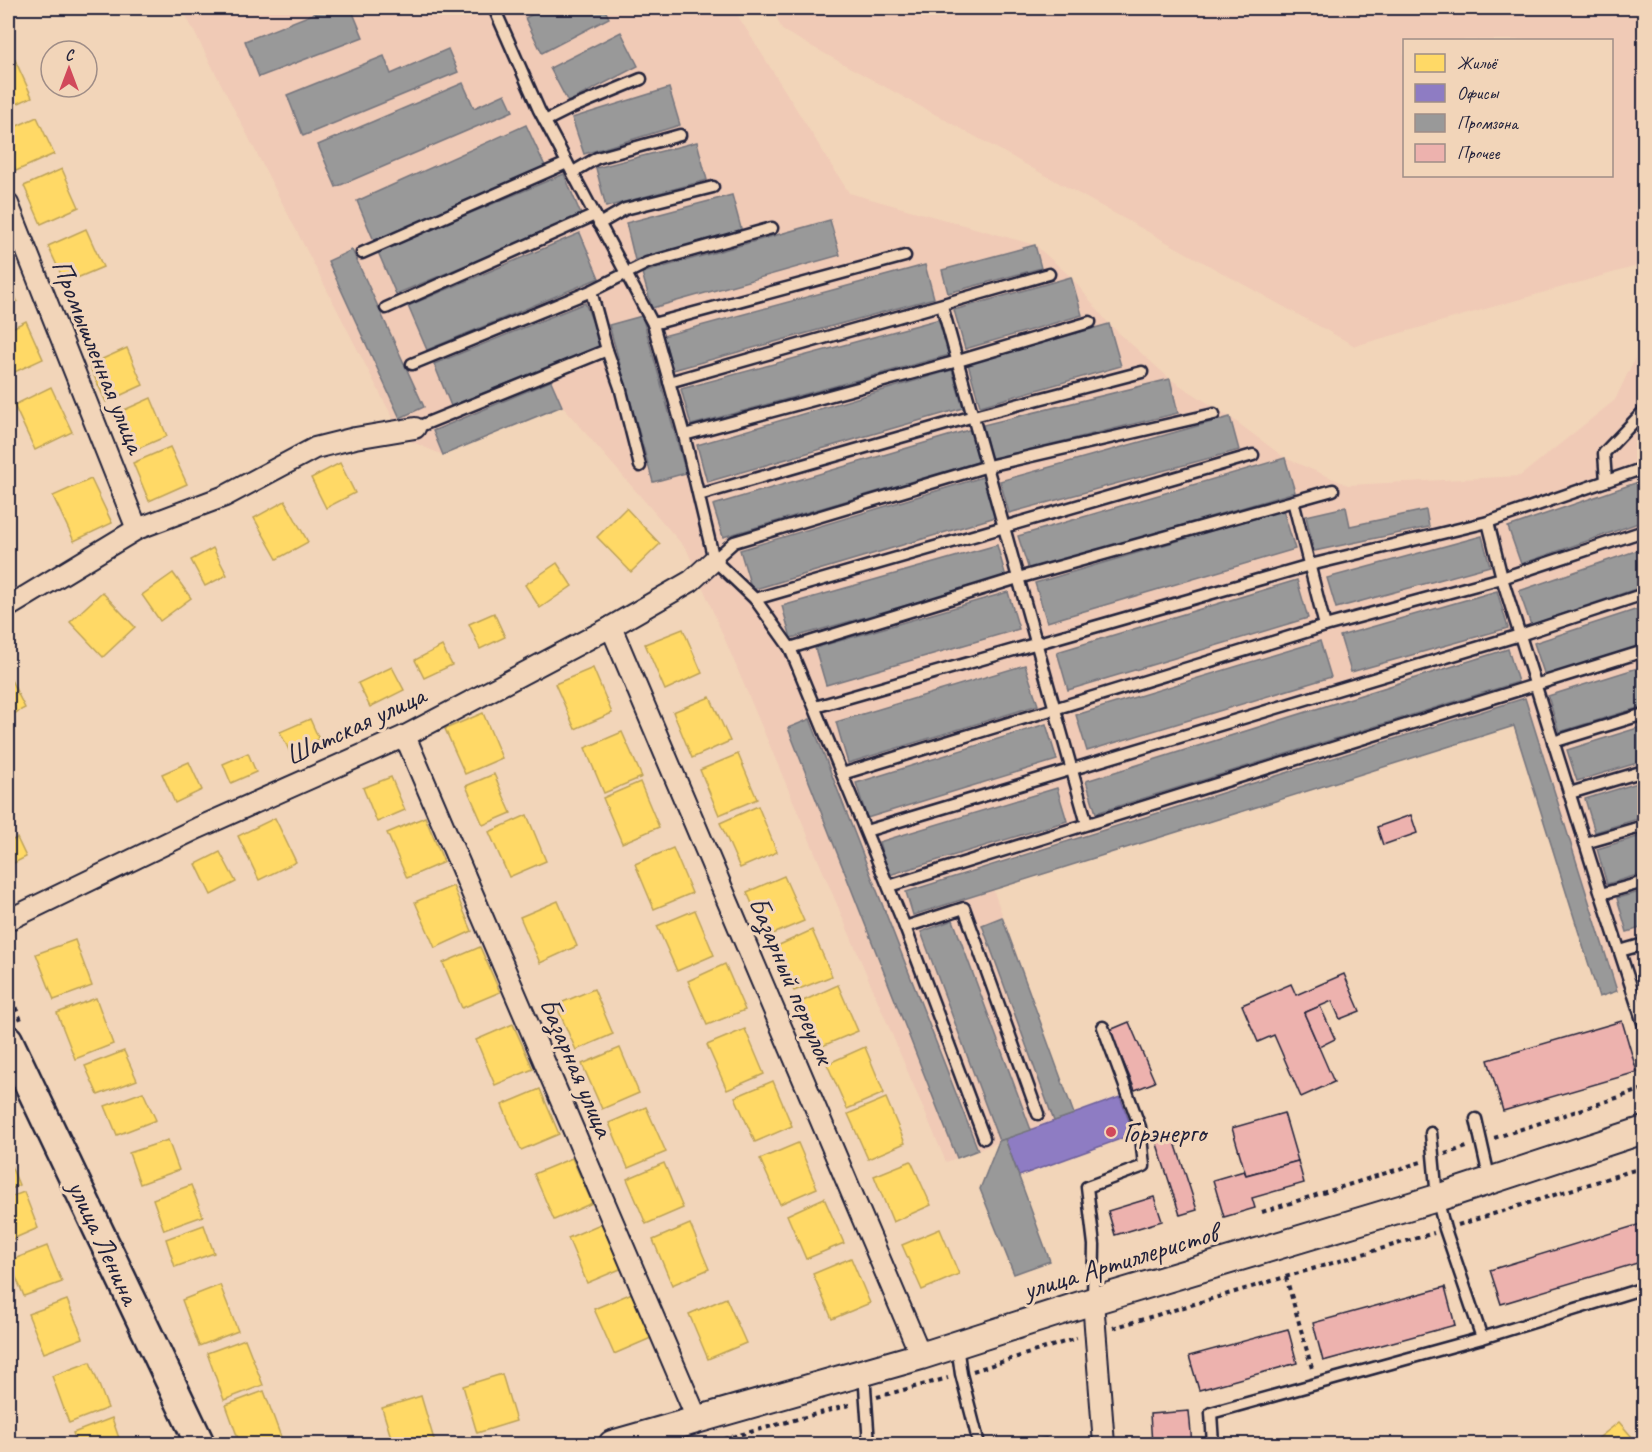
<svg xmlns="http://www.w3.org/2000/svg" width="1652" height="1452" font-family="Caveat,sans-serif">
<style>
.built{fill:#f0cab6;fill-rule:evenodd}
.homes{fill:#ffd966;stroke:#bda259;stroke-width:1.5}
.offices{fill:#8e7cc3;stroke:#6e619a;stroke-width:1.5}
.industry{fill:#999;stroke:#75757d;stroke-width:1.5}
.building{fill:#edb2ae;stroke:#22223b;stroke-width:1.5}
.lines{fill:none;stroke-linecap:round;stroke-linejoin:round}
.service-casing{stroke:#22223b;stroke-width:15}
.minor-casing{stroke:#22223b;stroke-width:24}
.tertiary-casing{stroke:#22223b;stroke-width:30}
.secondary-casing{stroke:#22223b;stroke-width:33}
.path{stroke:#22223b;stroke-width:4;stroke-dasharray:4.5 4.5;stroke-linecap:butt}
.service{stroke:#f2d5b9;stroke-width:10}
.minor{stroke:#f2d5b9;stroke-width:20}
.tertiary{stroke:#f2d5b9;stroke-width:26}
.secondary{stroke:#f2d5b9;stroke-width:28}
.poi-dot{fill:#d1495b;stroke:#f2d5b9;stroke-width:2}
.labels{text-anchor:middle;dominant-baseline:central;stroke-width:6;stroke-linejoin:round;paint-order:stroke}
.street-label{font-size:28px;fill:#22223b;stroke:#f2d5b9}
.poi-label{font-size:28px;fill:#22223b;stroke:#f2d5b9;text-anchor:start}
</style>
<rect width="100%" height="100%" fill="#f2d5b9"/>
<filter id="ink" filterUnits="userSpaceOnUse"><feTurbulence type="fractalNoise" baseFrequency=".0167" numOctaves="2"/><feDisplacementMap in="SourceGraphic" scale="12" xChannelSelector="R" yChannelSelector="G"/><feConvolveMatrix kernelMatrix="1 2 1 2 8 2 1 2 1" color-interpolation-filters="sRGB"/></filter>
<g filter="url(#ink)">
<g class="built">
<path d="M182,8h551l116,185 186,52 36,32 38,47 61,55 60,38 55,41 63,27 172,-9 95,-76 29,-61v634l-27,18 -18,6 -86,-271 -520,163 81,225 -128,48 -259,-612 -125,-144 -119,49 -40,-17z"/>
<path d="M773,8h871v256l-289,82 -573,-316zM1404,40h208v136h-208z"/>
</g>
<g class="homes">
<path d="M15,60l17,37 -24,11v-45z"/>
<path d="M37,117l17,37 -38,17 -8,-20v-21z"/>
<path d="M62,169l17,38 -38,17 -17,-38z"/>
<path d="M86,229l17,38 -38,16 -17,-37z"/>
<path d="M8,279l9,22 -9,4z"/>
<path d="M26,321l17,38 -35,16v-45z"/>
<path d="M127,348l16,37 -37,17 -17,-37z"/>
<path d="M51,387l21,45 -37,18 -21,-45z"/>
<path d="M151,398l16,38 -37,16 -17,-37z"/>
<path d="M170,447l17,37 -38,17 -16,-38z"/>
<path d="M340,463l15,30 -29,15 -15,-30z"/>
<path d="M91,479l21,44 -38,18 -21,-45z"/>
<path d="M285,501l23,41 -31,17 -23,-41z"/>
<path d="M626,508l34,36 -29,28 -34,-35z"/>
<path d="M213,548l14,27 -22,11 -14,-26z"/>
<path d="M557,563l15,23 -32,22 -15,-23z"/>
<path d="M173,573l18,25 -31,23 -18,-26z"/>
<path d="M102,592l33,35 -32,30 -33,-35z"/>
<path d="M494,613l11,24 -25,12 -11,-25z"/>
<path d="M683,629l19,44 -37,17 -20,-46z"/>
<path d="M442,646l10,19 -28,13 -9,-18z"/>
<path d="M392,667l12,23 -34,17 -12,-24z"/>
<path d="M593,668l19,45 -37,16 -20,-45z"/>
<path d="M8,674l17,34 -17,9z"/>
<path d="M710,697l20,44 -38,17 -19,-46z"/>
<path d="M483,713l19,45 -37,16 -20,-45z"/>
<path d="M310,719l9,20 -29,13 -10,-20z"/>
<path d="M622,732l20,45 -38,16 -19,-45z"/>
<path d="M248,753l8,19 -25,11 -8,-19z"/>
<path d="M738,754l19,45 -38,16 -19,-45z"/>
<path d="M189,762l13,28 -27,13 -13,-29z"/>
<path d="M494,774l17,39 -28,12 -17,-39z"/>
<path d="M391,777l14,33 -28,12 -14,-34z"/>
<path d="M640,782l19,45 -37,16 -19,-45z"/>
<path d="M758,806l19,46 -37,16 -20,-45z"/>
<path d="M527,815l19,46 -37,16 -20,-45z"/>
<path d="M425,817l19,45 -37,16 -20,-45z"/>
<path d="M275,818l21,44 -37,18 -21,-44z"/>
<path d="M17,838l9,19 -18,9v-24z"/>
<path d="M673,848l19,45 -38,16 -19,-45z"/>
<path d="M220,852l16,30 -25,13 -15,-31z"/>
<path d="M784,876l20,45 -38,16 -19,-45z"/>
<path d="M453,886l19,45 -37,17 -20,-46z"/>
<path d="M558,901l19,45 -37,17 -20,-46z"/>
<path d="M695,910l19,45 -37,16 -20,-45z"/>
<path d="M812,930l20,46 -38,15 -19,-44z"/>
<path d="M75,940l17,46 -38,14 -18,-46z"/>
<path d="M480,947l20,45 -38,16 -19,-45z"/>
<path d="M725,964l20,46 -38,15 -19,-44z"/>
<path d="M838,985l20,46 -38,16 -19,-45z"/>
<path d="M594,989l19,45 -37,16 -20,-45z"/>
<path d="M96,998l17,46 -38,15 -18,-46z"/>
<path d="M513,1024l20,45 -38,16 -19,-45z"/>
<path d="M745,1029l19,45 -37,16 -20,-45z"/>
<path d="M865,1047l19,46 -37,16 -20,-45z"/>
<path d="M620,1048l19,45 -37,16 -20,-45z"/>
<path d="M124,1051l13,29 -39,15 -13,-29z"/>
<path d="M773,1081l19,45 -37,16 -20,-45z"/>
<path d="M540,1089l19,45 -38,16 -19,-45z"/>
<path d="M143,1092l13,28 -39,15 -12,-29z"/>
<path d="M886,1098l19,45 -37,16 -20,-45z"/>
<path d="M646,1107l20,45 -38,16 -19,-45z"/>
<path d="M168,1140l11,30 -39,14 -11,-31z"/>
<path d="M798,1143l19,45 -37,16 -20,-45z"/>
<path d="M572,1158l20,45 -38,17 -20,-46z"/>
<path d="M8,1159l11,26 -11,6z"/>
<path d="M911,1161l20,44 -38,17 -19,-46z"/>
<path d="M664,1163l19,45 -37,16 -19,-45z"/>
<path d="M191,1185l12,31 -39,14 -11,-31z"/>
<path d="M24,1192l14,36 -30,13v-43z"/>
<path d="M824,1198l20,45 -38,16 -19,-44z"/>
<path d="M605,1222l20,45 -38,16 -19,-45z"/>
<path d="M690,1224l19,45 -37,16 -19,-45z"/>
<path d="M204,1225l10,28 -39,14 -9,-28z"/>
<path d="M940,1229l19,45 -37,16 -20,-45z"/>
<path d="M47,1246l15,36 -38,14 -15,-35z"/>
<path d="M851,1258l19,45 -38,16 -19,-45z"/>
<path d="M220,1285l18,46 -39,15 -17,-46z"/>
<path d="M632,1293l19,45 -37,16 -20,-45z"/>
<path d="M726,1298l20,45 -38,16 -19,-45z"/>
<path d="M67,1300l16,38 -39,15 -16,-39z"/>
<path d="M245,1339l18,46 -39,15 -17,-47z"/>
<path d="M90,1362l18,46 -39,15 -17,-47z"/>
<path d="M502,1374l14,47 -39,12 -14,-47z"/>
<path d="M264,1391l17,46 -19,7h-22l-14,-39z"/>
<path d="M421,1396l14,47 -42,1 -11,-36z"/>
<path d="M112,1418l9,26h-44l-4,-11z"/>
<path d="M1619,1422l19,22h-47z"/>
</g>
<path class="offices" d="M1120,1097l14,37 -115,42 -14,-37z"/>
<g class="industry">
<path d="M328,8h23l12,29 -104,40 -14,-36z"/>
<path d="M546,8h58l5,10 -67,35 -17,-35z"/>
<path d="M621,32l17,34 -70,36 -18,-34z"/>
<path d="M448,49l10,23 -155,64 -16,-41 97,-39 7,18z"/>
<path d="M463,83l11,25 31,-14 8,17 -177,76 -18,-42z"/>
<path d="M669,88l11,37 -96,29 -12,-36z"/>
<path d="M526,125l19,41 -170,77 -18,-42z"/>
<path d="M697,142l10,38 -101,27 -10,-39z"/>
<path d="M564,174l18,43 -186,77 -18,-42z"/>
<path d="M732,195l10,37 -107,28 -9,-37z"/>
<path d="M830,220l10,35 -188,53 -10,-35z"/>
<path d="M580,233l19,45 -172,72 -19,-44z"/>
<path d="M1035,245l6,23 -93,25 -6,-23z"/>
<path d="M352,250l72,157 -24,11 -72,-157z"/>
<path d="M925,265l9,33 -261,72 -10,-34z"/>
<path d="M1071,277l11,38 -117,34 -11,-39z"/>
<path d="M585,303l17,42 -151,61 -17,-42z"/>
<path d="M642,316l44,157 -33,9 -44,-157z"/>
<path d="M940,319l9,36 -258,70 -10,-36z"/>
<path d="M1109,324l12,42 -141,40 -12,-42z"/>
<path d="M952,370l11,38 -256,74 -10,-37z"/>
<path d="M1170,379l8,34 -187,46 -8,-34z"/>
<path d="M551,381l11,25 -119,49 -10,-24z"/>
<path d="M1230,417l9,33 -230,63 -9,-32z"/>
<path d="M972,429l9,32 -258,76 -10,-32z"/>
<path d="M1285,458l10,34 -266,78 -11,-34z"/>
<path d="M983,477l13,40 -244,73 -12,-40z"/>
<path d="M1644,480v41l-123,43 -13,-37z"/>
<path d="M1346,507l4,19 76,-16 3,17 -115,24 -8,-35z"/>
<path d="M1283,510l12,39 -248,73 -12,-39z"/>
<path d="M1482,536l8,30 -154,42 -9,-30z"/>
<path d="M997,545l9,32 -215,61 -9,-32z"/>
<path d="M1644,548v38l-113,39 -12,-34z"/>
<path d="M1297,580l11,38 -240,72 -11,-38z"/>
<path d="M1497,591l11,37 -157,44 -11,-36z"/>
<path d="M1008,592l11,37 -193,56 -11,-37z"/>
<path d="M1644,607v41l-98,31 -12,-36z"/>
<path d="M1320,641l11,36 -244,74 -11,-36z"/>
<path d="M1508,649l10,33 -422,131 -10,-32z"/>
<path d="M1025,665l13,40 -190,58 -12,-41z"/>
<path d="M1644,666v40l-85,26 -11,-36z"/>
<path d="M1525,698l92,293 -18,6 -85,-271 -601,189 -7,-23z"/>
<path d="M810,719l168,431 -21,8 -169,-430z"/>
<path d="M1046,724l11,36 -190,58 -11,-35z"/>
<path d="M1644,726v35l-67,20 -10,-31z"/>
<path d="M1644,781v36l-49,15 -10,-33z"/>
<path d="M1057,788l10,33 -178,54 -10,-33z"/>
<path d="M1644,835v38l-37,11 -10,-35z"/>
<path d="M1644,891v36l-17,5 -10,-34z"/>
<path d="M1002,917l72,197 -20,7 -72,-196z"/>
<path d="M953,920l78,210 -32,11 -78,-209z"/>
<path d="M1005,1139l45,122 -36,13 -34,-85 19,-48z"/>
</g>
<g class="building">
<path d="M1411,815l6,18 -34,12 -6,-18z"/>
<path d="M1344,974l16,37 -20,8 -8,-18 -28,12 30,69 -33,15 -27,-62 -16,7 -16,-37 49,-21 5,11z"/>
<path d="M1320,1006l15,33 -16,8 -15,-34z"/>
<path d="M1622,1021l15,51 -134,39 -15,-51z"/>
<path d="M1129,1022l26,60 -20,8 -25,-60z"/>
<path d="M1284,1113l14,48 -52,14 -14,-47z"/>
<path d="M1172,1133l25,77 -17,5 -25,-77z"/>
<path d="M1298,1161l6,22 -52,15 3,10 -31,9 -11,-37 31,-9 2,4z"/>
<path d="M1154,1197l8,24 -47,14 -7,-24z"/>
<path d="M1644,1223v38l-143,43 -11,-34z"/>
<path d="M1445,1287l10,38 -132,36 -10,-38z"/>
<path d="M1288,1329l9,34 -98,27 -10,-34z"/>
<path d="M1189,1411l3,33h-40l-2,-30z"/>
<path d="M1046,1438v6h-31v-3z"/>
</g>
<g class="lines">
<g class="service-casing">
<g id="service">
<path d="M494,8l45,102 114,214 31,111 30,125 41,39 35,49 115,279 79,211"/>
<path d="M545,121l26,-13 70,-29"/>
<path d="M573,172l24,-14 83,-23"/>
<path d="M599,224l26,-15 88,-22"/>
<path d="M362,253l205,-90"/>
<path d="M591,291l16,59 13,37 20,79"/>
<path d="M942,306l145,518"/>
<path d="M386,308l209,-93"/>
<path d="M653,324l252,-68"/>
<path d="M412,364l179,-73 56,-28 125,-35"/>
<path d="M669,382l380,-108"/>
<path d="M415,428l192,-78"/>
<path d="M684,435l274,-74 132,-39"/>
<path d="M1606,481l-2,-28 40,-42"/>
<path d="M699,495l275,-79 168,-44"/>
<path d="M1293,501l32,125"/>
<path d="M1488,522l14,56 99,316 43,132"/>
<path d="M714,560l20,-18 254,-76 226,-52"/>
<path d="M755,599l498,-144"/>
<path d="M790,648l228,-70 315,-88"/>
<path d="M815,707l495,-142 178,-43 156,-54"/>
<path d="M1553,742l91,-28"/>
<path d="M842,774l483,-148 177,-48 142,-47"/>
<path d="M1570,793l74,-22"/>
<path d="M866,831l654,-196 124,-41"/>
<path d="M1585,843l59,-17"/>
<path d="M889,886l755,-235"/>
<path d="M1601,894l43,-12"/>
<path d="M905,927l59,-19 74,206"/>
<path d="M1620,951l24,-7"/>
<path d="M1476,1119l14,62"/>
<path d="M1431,1133l6,65 8,31 37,109"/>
<path d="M1093,1301l1,-56 -7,-58 57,-21 -4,-39 -37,-100"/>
<path d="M957,1345l4,29 18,70"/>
<path d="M864,1373l5,71"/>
<path d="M1213,1444l-2,-31 271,-75 162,-50"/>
</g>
</g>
<g class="minor-casing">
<g id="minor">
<path d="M8,204l129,325"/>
<path d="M8,607l129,-78 88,-33 90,-48 40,-10 60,-10"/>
<path d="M611,627l310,729"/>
<path d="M405,736l293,685"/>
<path d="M8,920l190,-92 207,-92 206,-109 80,-46 23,-21"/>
<path d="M1093,1301l11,143"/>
</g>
</g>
<g class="tertiary-casing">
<path id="tertiary" d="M612,1444l309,-88 172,-55 344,-103 207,-68"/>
</g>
<g class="secondary-casing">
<path id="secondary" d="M8,1040l192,404"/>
</g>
<g class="path">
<path d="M8,991l13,29"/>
<path d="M1494,1138l150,-49"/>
<path d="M1445,1154l25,-8"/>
<path d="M1262,1212l159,-50"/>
<path d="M1458,1225l186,-58"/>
<path d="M1286,1277l27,95"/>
<path d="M1113,1328l321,-95"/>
<path d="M973,1371l104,-33"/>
<path d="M877,1397l71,-19"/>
<path d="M706,1444l147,-40"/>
</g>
<use href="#service" class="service"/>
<use href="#minor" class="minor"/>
<use href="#tertiary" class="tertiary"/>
<use href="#secondary" class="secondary"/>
</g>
</g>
<circle class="poi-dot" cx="1111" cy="1132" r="6"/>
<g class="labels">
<g class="street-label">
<text transform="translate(99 356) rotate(68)">Промышленная улица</text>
<text transform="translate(355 725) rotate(-25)">Шатская улица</text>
<text transform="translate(792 980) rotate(67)">Базарный переулок</text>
<text transform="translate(577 1067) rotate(67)">Базарная улица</text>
<text transform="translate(104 1242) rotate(65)">улица Ленина</text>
<text transform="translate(1120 1261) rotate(-17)">улица Артиллеристов</text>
</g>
<g class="poi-label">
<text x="1123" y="1132">Горэнерго</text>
</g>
</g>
<rect width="1652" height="1452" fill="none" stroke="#f2d5b9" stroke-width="30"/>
<rect x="15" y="15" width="1622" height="1422" fill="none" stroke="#22223b" stroke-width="2" filter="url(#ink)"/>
<rect x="1403" y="39" width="210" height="138" fill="#f2d5b9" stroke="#9f8d87" stroke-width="1.5"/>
<rect x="1415" y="54" width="30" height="18" fill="#ffd966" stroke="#9f8d87" stroke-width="1.5"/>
<text x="1457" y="69" font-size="18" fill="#22223b">Жильё</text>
<rect x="1415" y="84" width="30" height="18" fill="#8e7cc3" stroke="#9f8d87" stroke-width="1.5"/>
<text x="1457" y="99" font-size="18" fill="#22223b">Офисы</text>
<rect x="1415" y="114" width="30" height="18" fill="#999999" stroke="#9f8d87" stroke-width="1.5"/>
<text x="1457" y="129" font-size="18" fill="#22223b">Промзона</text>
<rect x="1415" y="144" width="30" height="18" fill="#edb2ae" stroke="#9f8d87" stroke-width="1.5"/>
<text x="1457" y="159" font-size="18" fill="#22223b">Прочее</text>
<g transform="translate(69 69)"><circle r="28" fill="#f2d5b9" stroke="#9f8d87" stroke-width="1.5"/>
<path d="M0-4.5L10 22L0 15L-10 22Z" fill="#d1495b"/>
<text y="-9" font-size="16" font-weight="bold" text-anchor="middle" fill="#22223b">С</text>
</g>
</svg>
